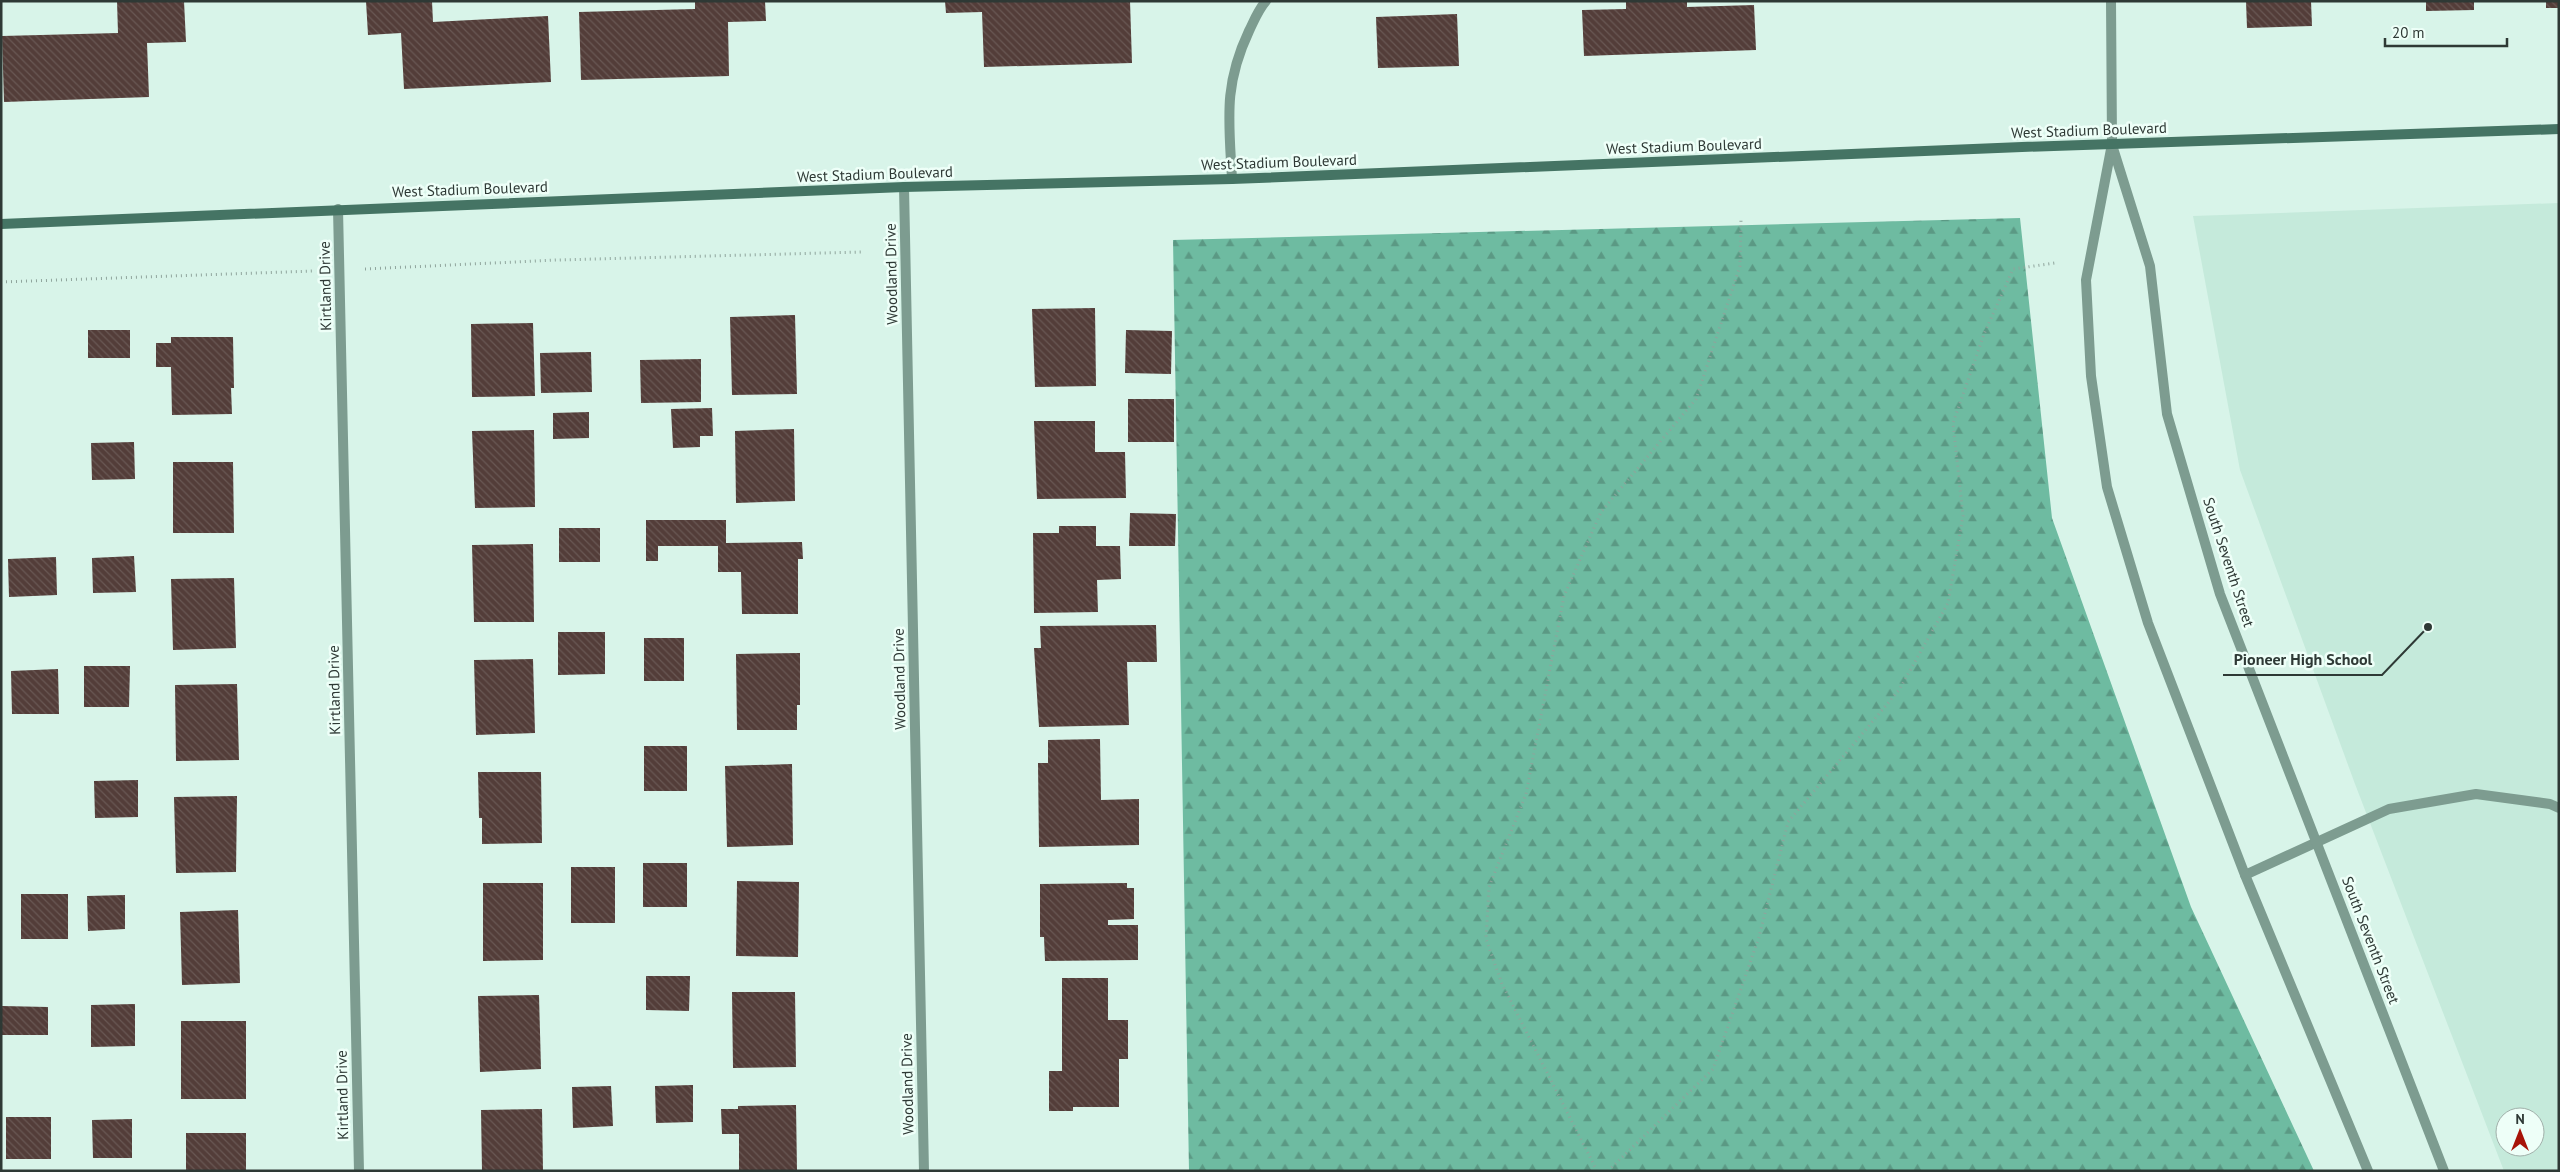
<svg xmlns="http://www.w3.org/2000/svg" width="2560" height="1172" font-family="'PT Sans',sans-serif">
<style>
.built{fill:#c5eadb;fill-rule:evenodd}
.forest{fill:url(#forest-firs)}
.building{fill:url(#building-back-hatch)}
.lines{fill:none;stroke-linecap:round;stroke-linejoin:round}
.path{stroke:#8fa49c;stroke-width:3;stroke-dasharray:1 4;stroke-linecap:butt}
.service{stroke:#7d9c90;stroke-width:10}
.minor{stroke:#7d9c90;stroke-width:10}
.tertiary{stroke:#7d9c90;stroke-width:10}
.secondary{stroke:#457464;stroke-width:10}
.labels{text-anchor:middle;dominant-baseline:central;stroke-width:5;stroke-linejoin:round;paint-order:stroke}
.street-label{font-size:15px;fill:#2e3935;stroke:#eefff8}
.leader{fill:none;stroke:#2e3935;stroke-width:2}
.callout-dot{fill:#2e3935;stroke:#eefff8;stroke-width:2}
.callout-label{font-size:16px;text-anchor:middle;font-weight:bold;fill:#2e3935;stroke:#eefff8;stroke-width:5;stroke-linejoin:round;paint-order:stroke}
</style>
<defs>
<pattern id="forest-firs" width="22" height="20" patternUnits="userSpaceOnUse" patternTransform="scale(1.25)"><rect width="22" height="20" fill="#6ebba1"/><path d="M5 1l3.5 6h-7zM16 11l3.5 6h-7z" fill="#5b9984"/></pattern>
<pattern id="building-back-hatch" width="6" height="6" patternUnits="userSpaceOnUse" patternTransform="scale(1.25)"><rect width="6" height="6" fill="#533d39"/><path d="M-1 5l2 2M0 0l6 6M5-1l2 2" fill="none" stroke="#695854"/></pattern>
</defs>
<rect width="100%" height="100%" fill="#d8f4e9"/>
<path class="built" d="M2559,203v968h-55l-149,-387 -115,-314 -47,-254zM2505,1117h30v30h-30z"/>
<path class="forest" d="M2020,218l32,300 139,389 123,264h-1125l-16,-931z"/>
<g class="building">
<path d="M117,1h67l2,41 -39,1 2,54 -145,5 -2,-66 116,-3z"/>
<path d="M366,1h66l1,21 115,-6 3,66 -147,7 -3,-56 -33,2z"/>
<path d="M695,1h70l1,20 -38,1 1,54 -148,4 -2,-68 116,-3z"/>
<path d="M945,1h185l2,62 -148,4 -2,-55 -36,1z"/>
<path d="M1626,1h61v6l67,-2 2,45 -172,6 -2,-46 44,-1z"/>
<path d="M2246,1h65l1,25 -65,2z"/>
<path d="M2426,1h48v9l-48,1z"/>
<rect x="2546" y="1" width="13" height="7"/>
<path d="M1457,14l2,52 -81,2 -2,-51z"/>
<path d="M1095,308l1,78 -61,1 -3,-78z"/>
<path d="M795,315l2,79 -65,1 -2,-78z"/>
<path d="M533,323l2,73 -63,1 -1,-73z"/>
<rect x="88" y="330" width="42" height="28"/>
<path d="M1126,330l46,1 -1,43 -46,-1z"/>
<path d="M171,337h62l1,51h-3l1,26 -60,1 -1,-48h-15v-24h15z"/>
<path d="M591,352l1,40 -51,1 -1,-40z"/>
<path d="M701,359v43l-60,1 -1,-43z"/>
<rect x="1128" y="399" width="46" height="43"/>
<path d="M712,408l1,28h-13v11l-27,1 -2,-39z"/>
<path d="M589,412v26l-36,1v-26z"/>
<path d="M1034,421h61v31h30l1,46 -89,1z"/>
<path d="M794,429l1,72 -59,2 -1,-72z"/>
<path d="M534,430l1,77 -60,1 -3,-77z"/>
<path d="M134,442l1,37 -43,1 -1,-37z"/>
<path d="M173,462h60l1,71h-61z"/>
<path d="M1130,513l46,1 -1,32h-46z"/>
<path d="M646,520h80v23l76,-1 1,17h-5v55h-56l-1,-42h-23v-26h-60v15h-12z"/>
<path d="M1059,526h37v20h24l1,33 -24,1 1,32 -64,1 -1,-80h26z"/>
<rect x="559" y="528" width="41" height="34"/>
<path d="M533,544l1,78h-60l-2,-77z"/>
<path d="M134,556l2,36 -43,1 -1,-35z"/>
<path d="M56,557l1,38 -48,2 -1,-38z"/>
<path d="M234,578l2,70 -63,2 -2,-71z"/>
<path d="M1156,625l1,37h-30l2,63 -90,2 -5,-79h7l-1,-22z"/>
<path d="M558,632h47v42l-47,1z"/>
<rect x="644" y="638" width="40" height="43"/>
<path d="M800,653v52h-3v25h-60l-1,-76z"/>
<path d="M533,659l2,74 -59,2 -2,-75z"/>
<path d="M84,666h46l-1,41h-45z"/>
<path d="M58,669l1,45h-47l-1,-43z"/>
<path d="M237,684l2,76 -63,1 -1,-76z"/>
<path d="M1100,739l1,61 38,-1v46l-100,2 -1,-84h10v-23z"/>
<rect x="644" y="746" width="43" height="45"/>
<path d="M792,764l1,81 -66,2 -2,-81z"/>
<path d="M478,772h63l1,71 -60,1v-26h-3z"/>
<path d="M138,780v37l-43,1 -1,-37z"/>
<path d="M237,796l-1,76 -60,1 -2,-76z"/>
<rect x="643" y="863" width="44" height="44"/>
<rect x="571" y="867" width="44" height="56"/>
<path d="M737,881l62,1 -1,75 -62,-1z"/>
<path d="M483,883h60v77l-60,1z"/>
<path d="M1127,883v5h7v31l-26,1v5h30v35l-93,1 -1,-24h-4v-53z"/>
<rect x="21" y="894" width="47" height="45"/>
<path d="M125,895v34l-37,2 -1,-35z"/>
<path d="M238,910l2,73 -58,2 -2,-73z"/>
<path d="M646,976h44l-1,35 -43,-1z"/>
<path d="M1062,978h46v42h20v39h-9v48h-46v4h-24v-40h13z"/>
<path d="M732,992h63l1,75 -63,1z"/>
<path d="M539,995l2,74 -61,3 -2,-76z"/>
<path d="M135,1004v42l-44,1v-42z"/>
<path d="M2,1006l46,1v28h-47z"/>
<rect x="181" y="1021" width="65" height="78"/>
<path d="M693,1085v37l-37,1 -1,-37z"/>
<path d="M611,1086l2,40 -40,2 -1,-41z"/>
<path d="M796,1105l1,66h-58v-37h-17l-1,-25h17v-3z"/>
<path d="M542,1109l1,62h-61l-1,-61z"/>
<rect x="6" y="1117" width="45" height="42"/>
<path d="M132,1119v39h-39l-1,-38z"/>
<rect x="186" y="1133" width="60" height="38"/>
</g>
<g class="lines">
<g class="path">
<path d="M365,269l192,-9 305,-8"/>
<path d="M1,282l313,-11"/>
<path d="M1597,1171l-95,-187 -16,-45 3,-52 37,-93 38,-198 37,-84 95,-113 44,-133 1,-46"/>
<path d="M1608,1171l105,-102 46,-132 29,-115 111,-132 49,-87 15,-87 -10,-93 31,-89 29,-65 42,-6"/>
</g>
<path class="service" d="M2245,875l144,-66 87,-15 74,10 9,4"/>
<g class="minor">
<path d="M1232,179c-3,-58 -9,-93 17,-148 5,-10 9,-21 17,-30"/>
<path d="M904,187l20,984"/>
<path d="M338,209l21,962"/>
</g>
<g class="tertiary">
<path d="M2111,1l1,143 -26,136 5,96 16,111 41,136 97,252 123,296"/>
<path d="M2112,145l38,121 17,148 53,180 224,577"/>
</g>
<path class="secondary" d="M1,224l903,-37 328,-8 790,-32 537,-18"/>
</g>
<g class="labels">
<g class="street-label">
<text transform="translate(2089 130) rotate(-2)">West Stadium Boulevard</text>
<text transform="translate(1684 146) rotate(-2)">West Stadium Boulevard</text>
<text transform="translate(1279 162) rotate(-2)">West Stadium Boulevard</text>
<text transform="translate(875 174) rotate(-2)">West Stadium Boulevard</text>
<text transform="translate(470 189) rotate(-2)">West Stadium Boulevard</text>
<text transform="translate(891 274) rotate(-91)">Woodland Drive</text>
<text transform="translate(325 286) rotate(-91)">Kirtland Drive</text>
<text transform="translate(2229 562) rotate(72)">South Seventh Street</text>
<text transform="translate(899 679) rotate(-91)">Woodland Drive</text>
<text transform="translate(334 690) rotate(-91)">Kirtland Drive</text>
<text transform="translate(2371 940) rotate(69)">South Seventh Street</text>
<text transform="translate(907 1084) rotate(-91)">Woodland Drive</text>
<text transform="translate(342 1095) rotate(-91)">Kirtland Drive</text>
</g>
</g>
<path class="leader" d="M2428 627L2382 675H2223"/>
<circle class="callout-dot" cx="2428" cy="627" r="5"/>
<g class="callout-label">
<text x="2303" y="665">Pioneer High School</text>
</g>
<rect width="2560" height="1172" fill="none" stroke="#2e3935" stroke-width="5"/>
<g transform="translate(2520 1132)"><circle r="24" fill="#eefff8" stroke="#a1b0aa"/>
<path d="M0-4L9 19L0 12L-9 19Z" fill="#a71408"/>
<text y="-8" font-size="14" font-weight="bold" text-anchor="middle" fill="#2e3935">N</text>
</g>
<path d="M2385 38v8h122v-8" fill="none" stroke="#2e3935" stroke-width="2.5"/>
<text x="2392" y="38" font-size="15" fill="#2e3935" stroke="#eefff8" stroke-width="4" paint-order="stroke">20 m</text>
</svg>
